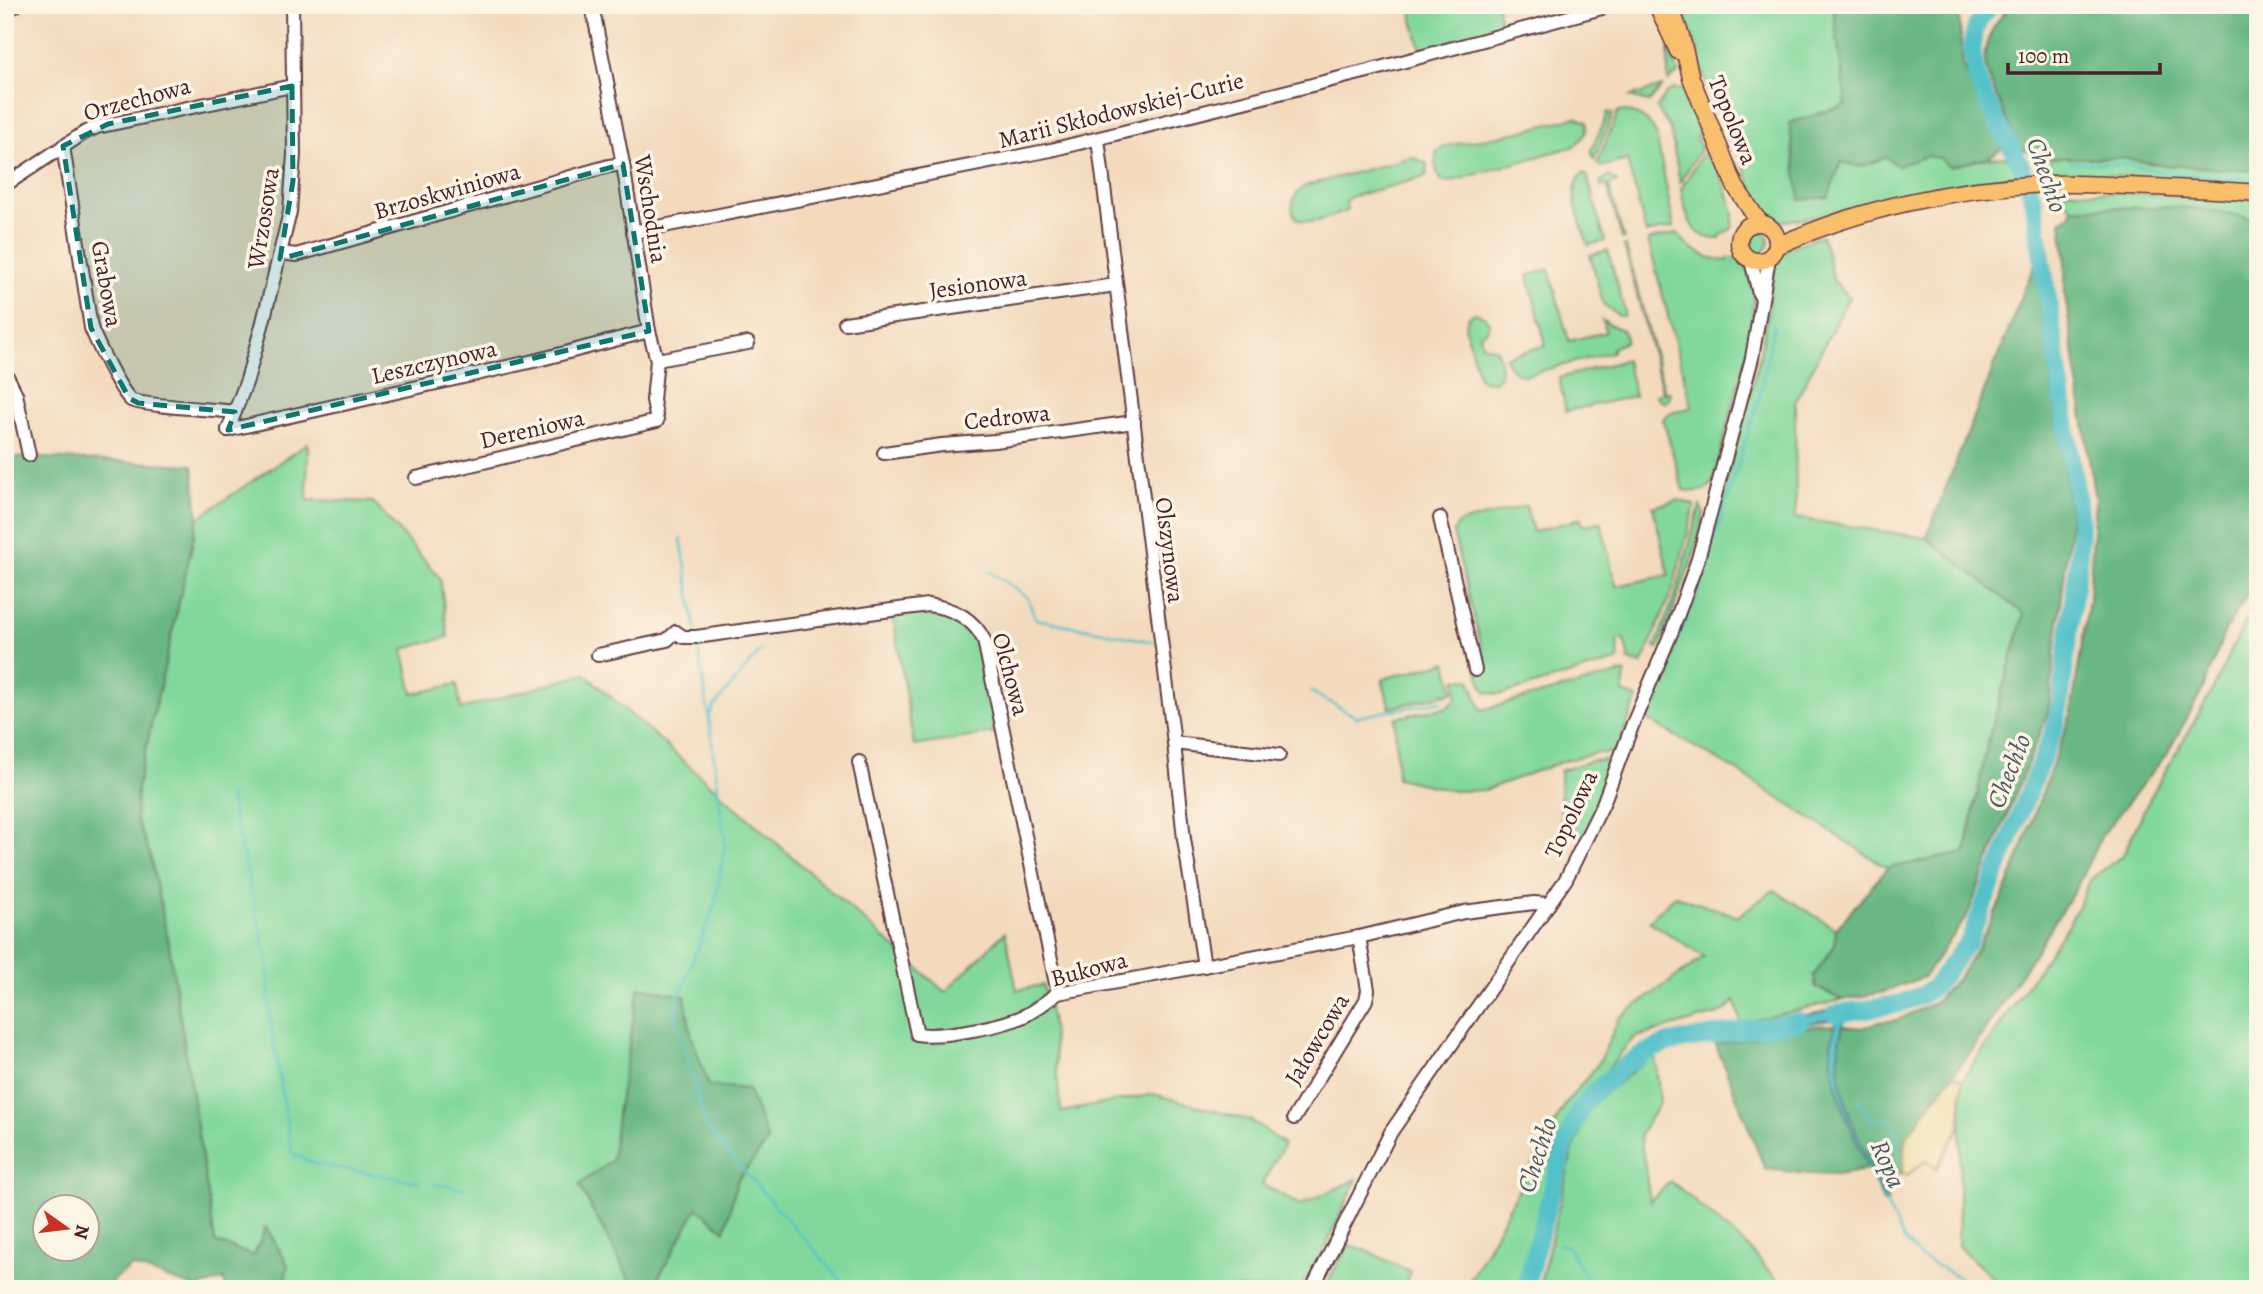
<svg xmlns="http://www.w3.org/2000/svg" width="2263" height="1294" font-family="Alegreya,serif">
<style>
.green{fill:#82d89c;stroke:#667c64;stroke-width:2}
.forest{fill:#69b884;stroke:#5a6c58;stroke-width:2;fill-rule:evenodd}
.sand{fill:#eeda9e;stroke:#9c7c64;stroke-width:2}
.water{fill:#53c1c9;stroke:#4e707a;stroke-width:2}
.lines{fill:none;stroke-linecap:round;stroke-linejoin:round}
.stream{stroke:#53c1c9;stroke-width:2.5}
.river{stroke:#53c1c9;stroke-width:18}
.minor-casing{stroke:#633b41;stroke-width:16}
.major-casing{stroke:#633b41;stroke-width:19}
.minor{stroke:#fff;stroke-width:12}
.major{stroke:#f9bf6d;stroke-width:16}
.marked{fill:#0f766e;fill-opacity:0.2;stroke:#0f766e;stroke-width:5;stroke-dasharray:14 9;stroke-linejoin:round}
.labels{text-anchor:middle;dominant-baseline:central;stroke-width:7;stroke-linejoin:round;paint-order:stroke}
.street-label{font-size:24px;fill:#4a1f2b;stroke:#fcf5e5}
.water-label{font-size:26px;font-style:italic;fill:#4d5862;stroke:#fcf5e5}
</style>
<rect width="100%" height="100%" fill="#fcf5e5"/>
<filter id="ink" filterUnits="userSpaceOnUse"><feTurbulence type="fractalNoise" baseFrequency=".0143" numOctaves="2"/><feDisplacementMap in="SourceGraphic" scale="14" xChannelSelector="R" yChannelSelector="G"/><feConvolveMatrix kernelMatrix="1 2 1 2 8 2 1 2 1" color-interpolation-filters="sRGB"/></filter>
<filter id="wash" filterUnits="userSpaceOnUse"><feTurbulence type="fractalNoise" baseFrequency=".00686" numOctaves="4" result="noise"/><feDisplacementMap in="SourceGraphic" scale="28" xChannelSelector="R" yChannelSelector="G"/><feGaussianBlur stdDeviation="1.57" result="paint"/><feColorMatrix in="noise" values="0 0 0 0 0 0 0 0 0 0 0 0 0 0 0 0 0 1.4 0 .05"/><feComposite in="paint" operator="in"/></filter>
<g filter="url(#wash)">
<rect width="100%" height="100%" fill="#f3dabd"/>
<g class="green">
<path d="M1409,5h88l4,21 -80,24z"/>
<path d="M1681,5h152l13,100 -5,57 20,5 25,-10 12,9 28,-10 14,2 9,9 38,-9 23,-1 9,18 -85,14 -116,27 -40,6 -13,-7 -8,-10 -20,-59 -3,1c-25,-45 -36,-93 -53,-142z"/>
<path d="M1668,48l11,24 -11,9z"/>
<path d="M1662,87l-13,15 -19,-5 2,-1z"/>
<path d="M1674,89l14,2 11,44 -3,2 5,11 -21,34 -10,-53 -13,-21 9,-14z"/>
<path d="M1626,111c15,4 23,9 30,23l18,93 -28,6 -19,-73 -25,7 -5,-3 21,-52z"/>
<path d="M1608,112l5,2 -19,46 -3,-9z"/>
<path d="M1576,117l11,5c1,10 -4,17 -12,24l-126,36h-5c-9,-7 -10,-20 -7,-31l10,-5 72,-14z"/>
<path d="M1706,152l14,20 6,17 8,23 -2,16 -12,8v3c-30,1 -35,-26 -39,-50l22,-36z"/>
<path d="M1412,157l15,7v10l-3,3 -73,20 -5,4 1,10c-12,3 -26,11 -38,11 -23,0 -20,-27 -4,-36z"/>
<path d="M2050,158h72l40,7 96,5v16l-151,-11h-56z"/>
<path d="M1583,173l4,2 18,66 -17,4c-6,-21 -23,-54 -5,-72z"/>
<path d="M1609,176l8,6 -8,3 15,54h-2l-15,-54 -6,2v-6z"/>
<path d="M2057,190l201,10v20c-64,-15 -121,-12 -186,-12z"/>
<circle cx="1758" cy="242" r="11"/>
<path d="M1678,233c10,17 30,26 49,28l1,-3h8l10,6 8,30 -3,43 -39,147c-8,10 -18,7 -29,6l-20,-71 5,-5 24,-7 -44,-167z"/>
<path d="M1822,235l12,46 15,16 -54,105 1,116 130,20 98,75 -37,132 -22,108 -78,15 -150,-97 -91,-52 28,-66 -5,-2 9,-17 42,-129 39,-146 9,-48 6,-49 7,-11z"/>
<path d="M1624,246h2l39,147 5,-1 -1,7 -5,3 -6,-3 -2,-4 7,-2z"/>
<path d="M1608,250l17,63 -2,3h-4l-16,-12 -13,-49z"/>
<path d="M1549,269l20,72 37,-9 -4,-12 21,11 3,7 -1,4 -13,6v4l-86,23c-12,0 -17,-7 -21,-18l41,-12 -18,-69z"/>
<path d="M1475,313l9,3 5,7 -2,7 -7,4 2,11 14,4c4,11 10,25 -2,33l-11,-1 -4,-3 -14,-50 3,-11z"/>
<path d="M1626,360l9,36 -69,15 -7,-33z"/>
<path d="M308,443l-1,57 66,2 67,76 8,59 -45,12 10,45 44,-10 4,25 124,-35 360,318 60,-60 12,58 26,-5 8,32 10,95 93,-18 98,27 32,23 -22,40 38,21 57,-26 -38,82 -20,28h-1016l4,-24 -22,-37 -11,28 -39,-13 -47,-303 -32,-121 1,-31 61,-270z"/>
<path d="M1678,500l17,5 -23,87 -30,72 -13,-4 -5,-22 -7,4 2,18 -116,34 -16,-1 -5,-7 -4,-15 9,-2 -34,-137 6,-9 67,-17 7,26 48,-14 1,7 19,-3 15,64 53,-11 -16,-68z"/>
<path d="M1700,506l4,8 -11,43 -34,91 -4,-1 21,-54z"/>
<path d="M2258,601v687l-253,1 -47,-43 4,-166 107,-156 22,-45 32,-24 28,-59 61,-105 31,-65z"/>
<path d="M932,611l27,8 21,21 20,92 -86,14 -21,-130z"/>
<path d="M1447,662l7,30 -64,16 -8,-29z"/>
<path d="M1625,672l-2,21 14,5 -19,49 -6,6h-17l-31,8 -79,29 -31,1 -57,-13 -2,-60 53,-11 9,-9 -1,-19h14l11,31z"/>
<path d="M1606,760l3,2 1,7 -26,67 -23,-12 -1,-53 30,-10z"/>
<path d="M1774,890l62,39 -1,16 -21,30 2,12 26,13 -101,23 -6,-22 -11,11 -91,26 -61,75 -13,35 -38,141h-56l101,-186 33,-40 20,-45 85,-61 -55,-36 26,-25 63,20z"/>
<path d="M1655,1054l5,48 -20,33 10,66 20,-19 7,4 72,62 33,38 -2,3h-241l33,-136 18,-48z"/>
<path d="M1348,1245l17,5 46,22 -9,17h-78z"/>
</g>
<g class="forest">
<path d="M1833,5h140l-14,10 4,51 39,82 -15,10 -38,9 -9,-9 -14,-2 -28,10 -12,-9 -25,10 -20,-5 -13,35 -28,3 -11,-77 57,-18z"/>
<path d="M2013,5h245v166l-96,-6 -40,-7h-72l-30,-9c-10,-25 -28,-57 -34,-81 -6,-22 10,-51 27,-63z"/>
<path d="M2183,207l44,6 31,7v357l-33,54 -23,60 -34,61 -66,83 -27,55 -103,160 -65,86 -5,37 -10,1 -10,8 -7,-17c-32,17 -76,7 -110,4l-49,-124 97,-19 22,-1 27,3 16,-6 20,-2 37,-18 22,-23 21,-32 30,-61 63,-172 18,-115 6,-100 -30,-204v-38l-4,-36 10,-6 1,-7z"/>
<path d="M2035,263l36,255 -23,194 -81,204 -43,61 -40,15 -42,8 -26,-13 -2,-12 21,-30 1,-16 51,-61 79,-15 21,-108 37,-131 -98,-76z"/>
<path d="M23,457l170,8 5,53 -61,270 -1,31 14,35 18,86 47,302 39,14 12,-29 22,38 -5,24h-57l-2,-10 -27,9 -65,-22 -30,23h-97v-831zM46,1206h42v42h-42z"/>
<path d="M639,987l46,9 6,38 18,52 39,3 20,52 -31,40 -12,50 -28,-23 -45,81h-17l-56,-104 33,-25 5,-46z"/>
</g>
<path class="sand" d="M1953,1075l9,5 -2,47 -24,42 -9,-9 -20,15 -5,-2 5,-37z"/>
<path class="water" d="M1857,1005l2,9 -13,3c-25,57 17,131 42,184l-4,2c-19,-42 -54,-111 -53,-158 0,-8 5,-17 6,-26l-60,9v-7z"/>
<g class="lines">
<g class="stream">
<path d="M2013,161l12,-1"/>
<path d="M2070,162l54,2 43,9 91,8"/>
<path d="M681,538l15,93"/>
<path d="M990,572l37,25 9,22 118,23"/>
<path d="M697,641l12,77"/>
<path d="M760,651l-47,57 -4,10 16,126 -10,60 -41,105 33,120 142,160"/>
<path d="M1311,692l46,25 85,-16"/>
<path d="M1643,724l57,-140 60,-189 14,-70"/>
<path d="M229,796l38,162 3,61 22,134 24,11 104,18"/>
<path d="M1858,1097l8,16 6,6c24,-4 27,10 24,31"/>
<path d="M434,1184l31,5"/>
<path d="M1885,1201l19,39 16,17 62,32"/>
<path d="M1543,1210l3,3"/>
<path d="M1546,1215l4,4"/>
<path d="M1559,1244l10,4 23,41"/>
</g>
<g class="river">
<path d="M1835,1014l63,-10 24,-9 12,-8 35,-46 85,-212 6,-26 19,-147 1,-37 -46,-316c-4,-15 -9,-31 -17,-45 -21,-41 -73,-112 -25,-153"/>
<path d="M1525,1289l39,-143 16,-36 12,-16 32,-28 22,-14 22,-9 132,-22"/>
</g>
</g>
</g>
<g filter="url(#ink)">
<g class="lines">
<g class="minor-casing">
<g id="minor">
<path d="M1098,139l76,604 10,96 20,127"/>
<path d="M63,146l28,182c6,15 29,63 40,72 7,5 89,10 104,12"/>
<path d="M5,185l79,-52 13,-6 195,-41"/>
<path d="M633,232l418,-82 321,-80 241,-65"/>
<path d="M281,253l15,2 313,-89 14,-2"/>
<path d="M1751,260l8,34"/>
<path d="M845,323l271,-38"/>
<path d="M657,360l91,-17"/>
<path d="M5,372l11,22 13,61"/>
<path d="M228,430l19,-50 16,-58 27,-110 4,-58 -2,-149"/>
<path d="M228,430l310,-70 111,-29"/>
<path d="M884,453l58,-8 53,-4 139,-19"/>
<path d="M416,478l241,-57 -4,-21 4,-40 -8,-29 -26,-167 -31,-159"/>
<path d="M1440,518l35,152"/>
<path d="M598,655l69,-15 9,-8 7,5h13l232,-32c25,3 45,13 56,35l74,353"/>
<path d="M1174,743l105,12"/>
<path d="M859,762l58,272c24,4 87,-8 109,-19 11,-6 22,-15 32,-22l301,-56 105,-25 70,-9 15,1"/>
<path d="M1294,1118l72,-118 2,-10 -9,-53"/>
<path d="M1312,1289l79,-157 175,-253 37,-75 29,-78 40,-95 26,-72 54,-201 17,-100"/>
</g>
</g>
<g class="major-casing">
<g id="major">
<path d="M1657,5l21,46"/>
<path d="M1670,5l11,31 10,42 44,108 20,30 6,7"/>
<path d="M5,8l9,-3"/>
<circle cx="1758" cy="242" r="19"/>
<path d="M1777,246c84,-38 181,-59 274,-62 33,-1 67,2 101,3 35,2 71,3 106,6"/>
</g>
</g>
<use href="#minor" class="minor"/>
<use href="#major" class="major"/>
</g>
</g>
<path class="marked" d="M292,86l1,95 -13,78 343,-95 26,167 -421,99 7,-18 -97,-9 -9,-5 -38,-70 -28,-182 45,-22z"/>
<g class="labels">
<g class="street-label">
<text transform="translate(137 99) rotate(-15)">Orzechowa</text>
<text transform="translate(1121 110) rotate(-14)">Marii Skłodowskiej-Curie</text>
<text transform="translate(1733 120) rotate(68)">Topolowa</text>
<text transform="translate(447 191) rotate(-16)">Brzoskwiniowa</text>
<text transform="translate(651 209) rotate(81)">Wschodnia</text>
<text transform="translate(263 218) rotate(-81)">Wrzosowa</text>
<text transform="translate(107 284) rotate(80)">Grabowa</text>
<text transform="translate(978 284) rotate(-8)">Jesionowa</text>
<text transform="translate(434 362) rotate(-13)">Leszczynowa</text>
<text transform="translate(1007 417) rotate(-6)">Cedrowa</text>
<text transform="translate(532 429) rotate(-13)">Dereniowa</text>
<text transform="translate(1170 550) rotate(83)">Olszynowa</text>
<text transform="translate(1011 674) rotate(75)">Olchowa</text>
<text transform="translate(1571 814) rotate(-65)">Topolowa</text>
<text transform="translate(1089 969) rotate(-15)">Bukowa</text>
<text transform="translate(1317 1039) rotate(-59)">Jałowcowa</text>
</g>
<g class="water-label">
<text transform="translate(2047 175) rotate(71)">Chechło</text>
<text transform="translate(2009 771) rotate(-68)">Chechło</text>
<text transform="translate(1537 1155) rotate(-72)">Chechło</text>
<text transform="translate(1888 1164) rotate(66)">Ropa</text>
</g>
</g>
<rect width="2263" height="1294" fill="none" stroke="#fcf5e5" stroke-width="28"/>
<g transform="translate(66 1228) rotate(104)"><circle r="33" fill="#fcf5e5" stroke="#b59f9b" stroke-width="2"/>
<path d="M0-5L12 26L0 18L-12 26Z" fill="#c8321e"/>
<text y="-10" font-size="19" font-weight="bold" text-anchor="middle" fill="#4a1f2b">N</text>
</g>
<path d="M2008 63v10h152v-10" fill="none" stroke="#4a1f2b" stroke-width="3.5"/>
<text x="2018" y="63" font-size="21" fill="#4a1f2b" stroke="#fcf5e5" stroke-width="5" paint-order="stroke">100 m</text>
</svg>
